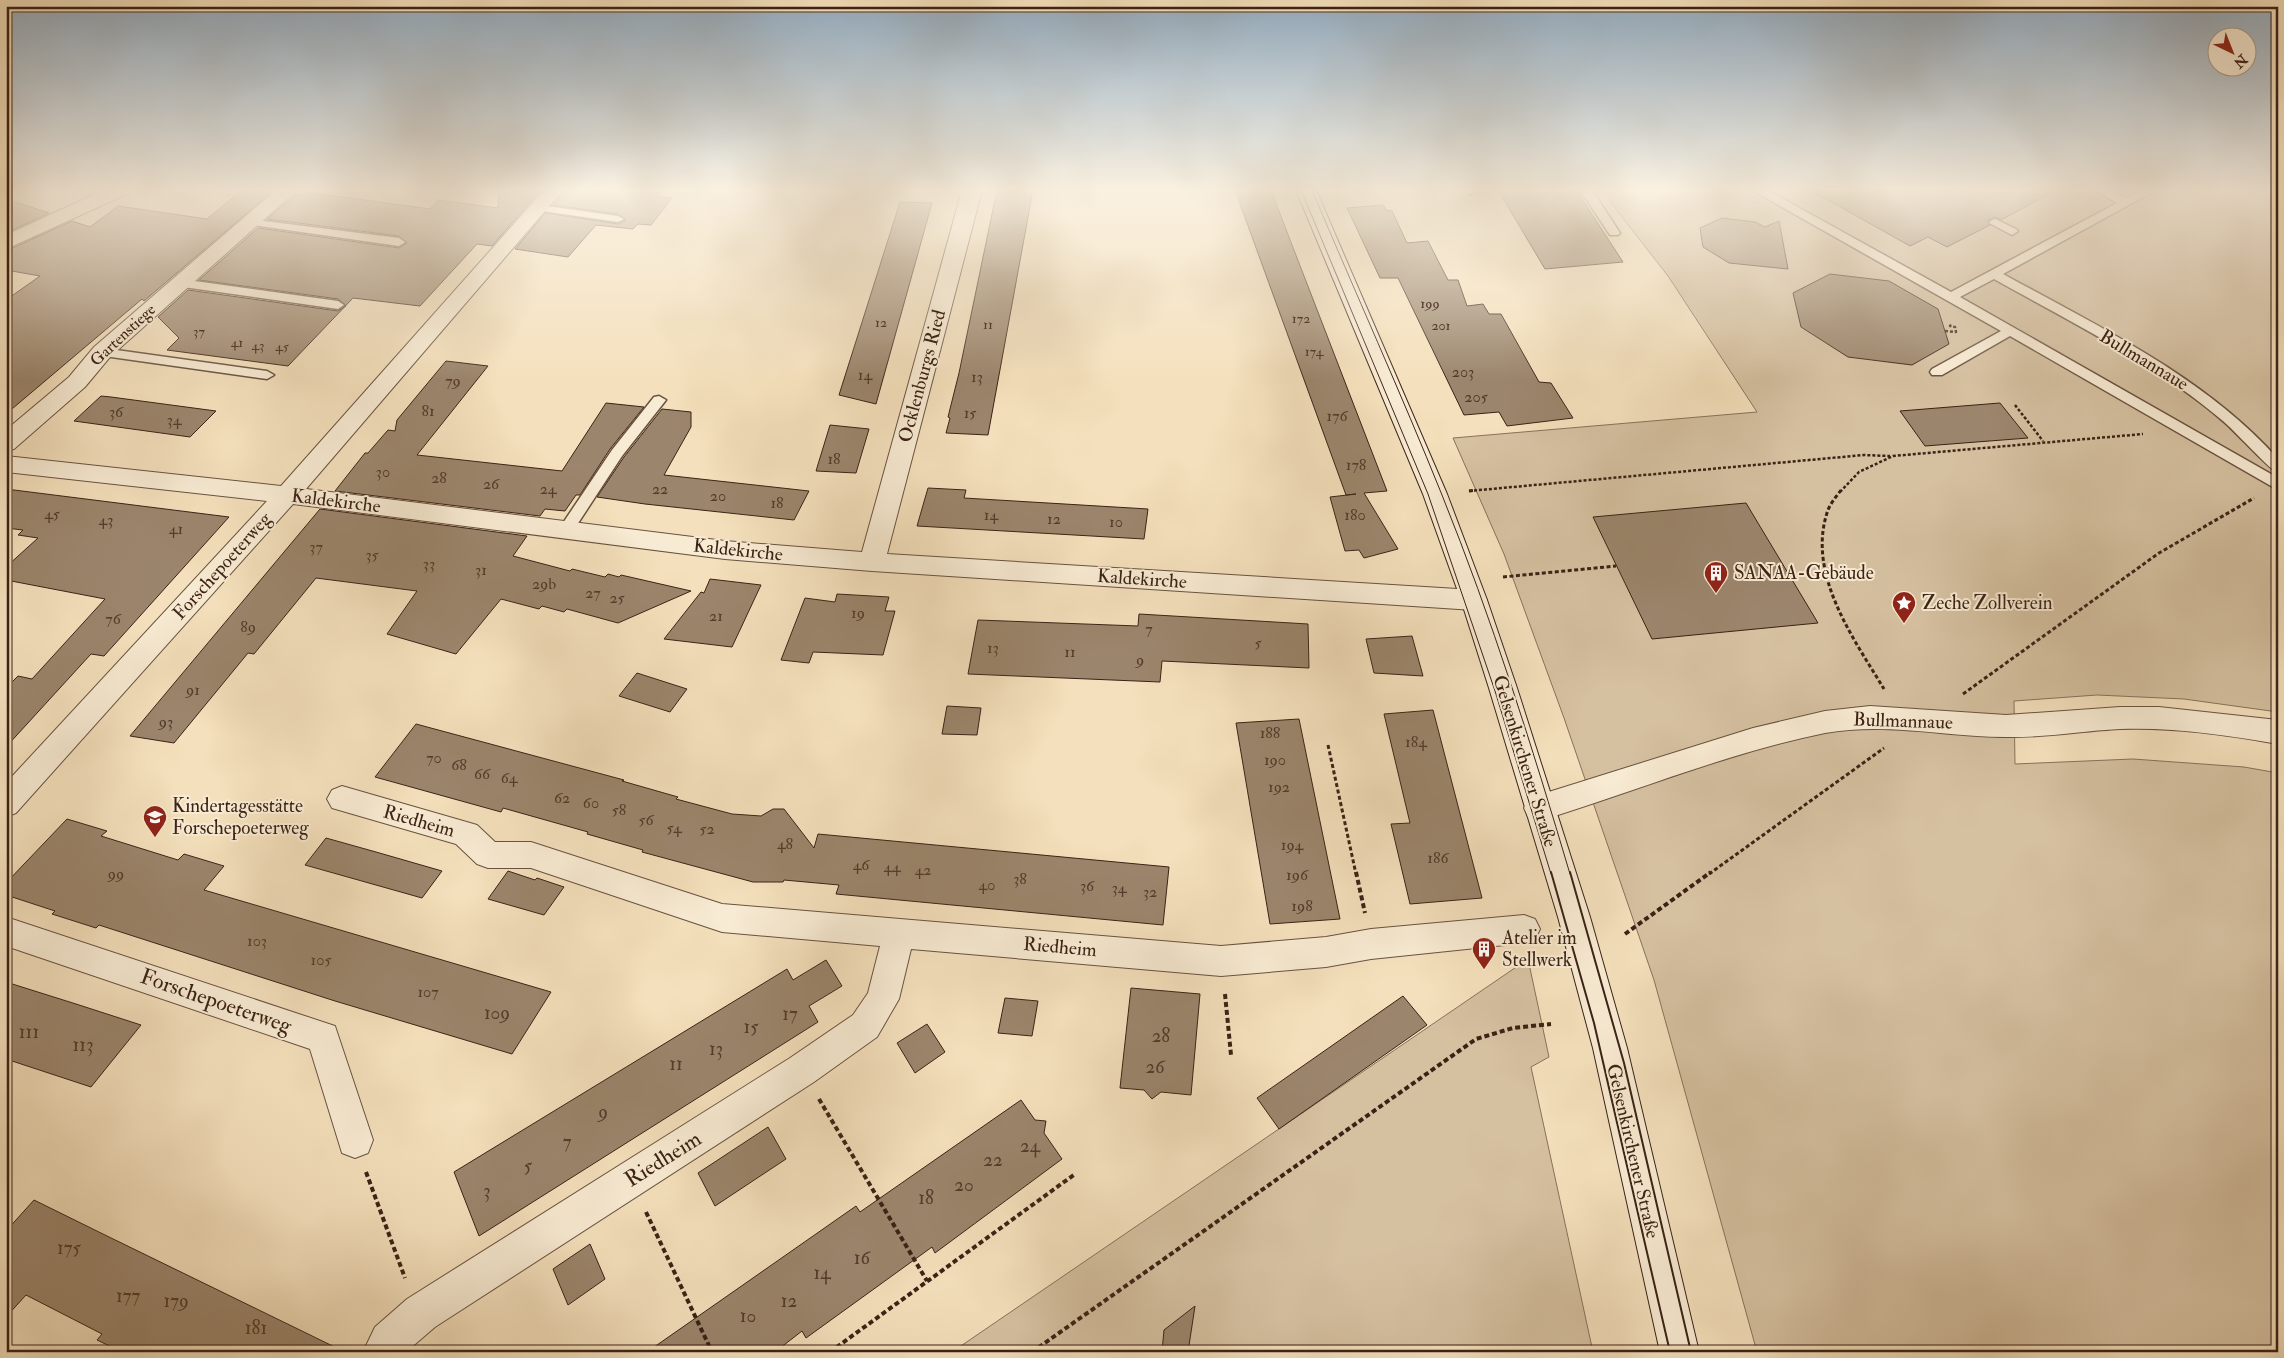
<svg xmlns="http://www.w3.org/2000/svg" width="2284" height="1358" font-family="'IM FELL Double Pica',serif">
<style>
.green{fill:#d5c0a0;stroke:#88715b}
.building{fill:#9b856c;stroke:#3b2216}
.lines{fill:none;stroke-linecap:round;stroke-linejoin:round}
.lane-casing{stroke:#695240;stroke-width:3}
.street-casing{stroke:#695240;stroke-width:2}
.secondary-casing{stroke:#3b2216;stroke-width:2}
.path-far2{stroke:#3b2216;stroke-width:2.5;stroke-dasharray:3 2;stroke-linecap:butt}
.path-far1{stroke:#3b2216;stroke-width:3;stroke-dasharray:4 2.5;stroke-linecap:butt}
.path{stroke:#3b2216;stroke-width:4;stroke-dasharray:5 3;stroke-linecap:butt}
.lane{fill:#f8ebd3;fill-rule:evenodd}
.street{fill:#f8ebd3;fill-rule:evenodd}
.secondary{fill:#f8ebd3;fill-rule:evenodd}
.tram-far1{stroke:#3b2216;stroke-width:1}
.tram{stroke:#3b2216;stroke-width:2}
.labels{text-anchor:middle;dominant-baseline:central;stroke-width:4;stroke-linejoin:round;paint-order:stroke}
.far-number-label{font-size:14px;fill:#533b2c}
.far-street-label{font-size:16px;fill:#3b2216;stroke:#f8ebd3}
.number-label{font-size:16px;fill:#533b2c}
.street-label{font-size:19px;fill:#3b2216;stroke:#f8ebd3}
.poi-label{font-size:19px;fill:#3b2216;stroke:#f8ebd3;text-anchor:start}
.near-number-label{font-size:19px;fill:#533b2c}
.near-street-label{font-size:22px;fill:#3b2216;stroke:#f8ebd3}
</style>
<rect width="100%" height="100%" fill="#f4e0bc"/>
<filter id="stains"><feTurbulence type="fractalNoise" baseFrequency=".004" numOctaves="4"/><feColorMatrix values="0 0 0 0 .2 0 0 0 0 .09 0 0 0 0 .02 0 0 0 .5 -.17"/></filter>
<radialGradient id="worn" r=".72"><stop offset=".6" stop-color="#630" stop-opacity="0"/><stop offset="1" stop-color="#630" stop-opacity=".3"/></radialGradient>
<g class="green">
<path d="M1601,190h677v522l-94,-13 -87,-4 -83,6 1,63 118,-5 111,8 34,6v579h-521l-103,-372 -90,-262 -60,-164 -51,-116 304,-26 -89,-136z"/>
<path d="M1528,959l21,98 -18,10 62,285h-641z"/>
</g>
<g class="building">
<path d="M242,190l31,1 -129,110 -2,-2 -136,115v-114l34,-24 -34,-6v-19l66,-30 18,6 28,-21 89,13z"/>
<path d="M499,190h42l-49,56 -15,-2 -57,62 -67,-8 -65,68 -121,-16 12,-12 -21,-21 30,-27 150,21 8,-5 -8,-7 -139,-19 59,-52 141,20 8,-5 -8,-7 -132,-17 29,-25 6,1 4,-3 124,17 8,-9 60,8z"/>
<path d="M565,190h97l-5,7 15,1 -21,27 -13,-1 -5,5 -37,-4 -28,32 -53,-8 30,-36 73,11 8,-4 -8,-6 -65,-9z"/>
<path d="M997,190h36l-45,245 -42,-2 4,-15 -2,-1 11,-44z"/>
<path d="M1235,190h34l3,3 115,298 -23,2 34,56 -34,9 -5,-8 -14,1 -15,-54 26,-3 -10,1z"/>
<path d="M1498,190h78l47,72 -78,7z"/>
<path d="M1810,190h247l-56,30 -7,-3 -6,3 2,5 -43,22 -19,-10 -18,9z"/>
<path d="M6,199l43,14 -43,20z"/>
<path d="M900,202l32,1 -56,201 -37,-9z"/>
<path d="M1383,205l3,5 6,1 15,32 21,-2 20,39h10l9,26 16,-2 6,10h12l38,68 12,1 22,35 -66,8 -8,-14 -35,3 -66,-137h-18l-33,-70z"/>
<path d="M1722,218l33,4 10,5 14,-6 9,48 -59,-6 -26,-16 -3,-19z"/>
<path d="M1830,274l59,7 49,28 11,35 -37,21 -64,-8 -47,-30 -8,-34z"/>
<path d="M446,361l42,5 -71,89 145,16 44,-68 38,4 -34,42 -30,46h-4l-11,16 -20,-2 -5,7 -205,-25 30,-38h3l20,-23 7,1 2,-11z"/>
<path d="M101,396l10,1 105,14 -26,26 -116,-16z"/>
<path d="M2000,403l28,35 -103,8 -25,-35z"/>
<path d="M662,409l29,3v15l-27,48 145,16 -15,29 -149,-16 -48,-7 27,-40z"/>
<path d="M830,425l39,4 -13,44 -40,-2z"/>
<path d="M928,488l38,2 -2,8 184,11 -4,30 -227,-13z"/>
<path d="M6,489l223,28 -125,139 -13,-2 -85,93v-59l12,-12 14,3 73,-80 -99,-19v-13l32,-29 -20,-3 5,-5 -17,-2z"/>
<path d="M1746,503l72,120 -166,16 -59,-122z"/>
<path d="M320,509l207,27 -14,20 57,15 2,-2 33,8 3,-3 11,3 2,-2 70,16 -73,32 -51,-14 -3,3 -22,-6 -3,3 -38,-10 -45,55 -69,-20 30,-43 -101,-13 -62,76 -6,-1 -74,90 -44,-7z"/>
<path d="M710,579l51,6 -29,62 -68,-8 37,-47 3,1z"/>
<path d="M837,594l52,3 -4,14h10l-12,44 -70,-3 -4,11 -28,-3 24,-62 30,4z"/>
<path d="M1139,614l169,10 1,44 -147,-7 -2,21 -192,-8 10,-54 160,6z"/>
<path d="M1412,636l11,40 -49,-3 -8,-34z"/>
<path d="M637,673l50,16 -17,23 -51,-16z"/>
<path d="M947,706l34,2 -4,27 -35,-1z"/>
<path d="M1433,710l49,188 -72,6 -19,-80 19,-1 -26,-109z"/>
<path d="M1299,719l41,200 -70,5 -34,-201z"/>
<path d="M416,724l208,56 -2,1 56,16 -2,2 56,15 29,2 12,-7h11l30,39 4,-14 351,33 -6,58 -327,-31 3,-9 -55,-5 -1,2h-30l-111,-30 1,-2 -56,-16 1,-2 -85,-24 -2,4 -126,-35z"/>
<path d="M67,819l40,12 -6,5 77,24 6,-6 40,12 -20,24 347,102 -39,62 -177,-53 -236,-76 -3,3 -44,-14 3,-3 -49,-16v-12z"/>
<path d="M326,838l50,14 66,19 -20,27 -117,-33z"/>
<path d="M508,871l27,9 2,-2 27,9 -20,28 -56,-16z"/>
<path d="M826,960l16,26 -33,20 9,16 -339,214 -25,-64 333,-203 6,11z"/>
<path d="M6,982l70,22 65,21 -50,62 -85,-28z"/>
<path d="M1131,988l69,6 -9,101 -30,-3 -9,7 -8,-9 -24,-2z"/>
<path d="M1403,996l24,29 -148,104 -22,-31z"/>
<path d="M1005,998l33,3 -6,35 -34,-3z"/>
<path d="M927,1024l18,28 -30,21 -18,-30z"/>
<path d="M1021,1100l14,20 11,1 -2,12 18,26 -127,94 -3,-6 -126,91 -4,-7 -27,21h-128l209,-146 4,6z"/>
<path d="M768,1127l18,32 -71,47 -17,-33z"/>
<path d="M34,1200l71,35 240,117h-223l-25,-12 5,-6 -76,-39 -20,22v-86z"/>
<path d="M590,1244l15,35 -37,26 -15,-36z"/>
<path d="M1195,1306l-7,46h-26l2,-22z"/>
</g>
<g class="lines">
<g class="lane-casing">
<g id="lane">
<path d="M1580,190h12l28,43 -2,2h-8z"/>
<path d="M1752,190h15l184,102 166,-89 -23,-13h15l17,8 15,-8h15l-153,84c95,52 202,103 275,185v14c-7,-2 -45,-44 -55,-52 -65,-56 -154,-100 -229,-142l-34,18 318,181v12l-268,-154 -68,39h-10l-2,-3 2,-3 69,-38z"/>
<path d="M539,205l79,11 6,3 -6,3 -83,-12 -2,-2 2,-2z"/>
<path d="M249,219l150,19 6,4 -6,4 -154,-22 -2,-2z"/>
<path d="M1995,219l21,10 2,2 -6,4 -21,-11 -2,-2z"/>
<path d="M180,279l158,22 6,4 -6,4 -162,-23 -2,-3 2,-3z"/>
<path d="M102,348l165,23 7,4 -7,4 -170,-24 -1,-3 1,-3z"/>
<path d="M659,396l7,4 -44,56 -51,78h-10l-2,-4 2,-4 51,-76 42,-53z"/>
</g>
</g>
<g class="street-casing">
<g id="street">
<path d="M104,190h25l-2,4 -121,55v-14z"/>
<path d="M276,190h21l-187,167 -25,30 -71,62 -8,2v-21l63,-53 25,-30z"/>
<path d="M544,190h19l-257,299 419,52 137,11 100,-362h20l-95,364 587,36 9,3 4,7 -4,7 -9,3 -602,-39 -147,-12 -432,-55 -277,309 -10,4v-34l261,-282 -261,-29v-16l275,30z"/>
<path d="M1870,706l136,9 114,-8h39l119,13v24c-52,-9 -105,-17 -158,-15 -38,2 -76,9 -114,8 -60,0 -120,-15 -181,-4 -98,20 -191,59 -286,88l-11,-4 -4,-9 4,-9 11,-4 214,-67 72,-17z"/>
<path d="M342,786l135,39 18,17h36l191,62 499,42 105,-9 45,-8 153,-14 11,4 5,10 -5,10 -11,4 -153,16 -45,8 -105,9 -310,-27 -12,50 -22,38 -63,45 -379,245 -29,25h-43l12,-25 32,-28 383,-241 63,-43 15,-22 12,-47 -158,-14 -191,-64h-43l-11,-4 -21,-20 -124,-36 -5,-9 5,-9z"/>
<path d="M6,917l329,109 38,114 -5,13 -13,5 -13,-5 -32,-104 -304,-103z"/>
</g>
</g>
<g class="secondary-casing">
<path id="secondary" d="M1296,190h20l131,304 40,106 30,88 73,229 37,131 72,304h-39l-67,-304 -35,-131 -69,-229 -28,-88 -38,-106z"/>
</g>
<g class="path-far2">
<path d="M1469,195l17,-3"/>
<path d="M1945,331l11,1 -1,-5 -5,-1 2,-2"/>
<path d="M2015,405l28,36"/>
<path d="M1469,491l395,-36 26,1"/>
<path d="M1840,492l19,-20 34,-16 250,-22"/>
</g>
<g class="path-far1">
<path d="M1841,490c-5,7 -12,15 -14,23 -20,62 27,126 57,176"/>
<path d="M1469,491l7,-1"/>
<path d="M1503,577l113,-11"/>
<path d="M1963,694l196,-141 95,-55"/>
<path d="M1328,745l28,129"/>
<path d="M1709,874l175,-126"/>
</g>
<g class="path">
<path d="M1356,872l9,41"/>
<path d="M1625,934l86,-62"/>
<path d="M1225,994l6,61"/>
<path d="M819,1099l108,182"/>
<path d="M366,1172l39,106"/>
<path d="M646,1212l66,140"/>
<path d="M830,1352l245,-178"/>
<path d="M1032,1352l444,-313 37,-11 38,-4"/>
</g>
<use href="#lane" class="lane"/>
<use href="#street" class="street"/>
<use href="#secondary" class="secondary"/>
<g class="tram-far1">
<path d="M1301,190l127,304 67,197 56,183"/>
<path d="M1312,190c43,102 89,203 130,305 50,124 90,251 128,379"/>
</g>
<g class="tram">
<path d="M1551,872l43,151 76,329"/>
<path d="M1570,872l54,191 67,289"/>
</g>
</g>
<linearGradient id="sky" x2="0" y2="1"><stop stop-color="#93acc0"/><stop offset="0.5" stop-color="#faf1e1"/><stop offset="1" stop-color="#faf1e1" stop-opacity="0"/></linearGradient>
<rect width="2284" height="380" fill="url(#sky)"/>
<defs>
<g id="building-pin" transform="scale(1.25)"><path d="M0 17L-7.5 6A9.5 9.5 0 1 1 7.5 6Z" fill="#8f2418" stroke="#f8ebd3"/><path d="M-4-6H4V6H1V3H-1V6H-4ZM-2.5-4.3h1.7v1.8h-1.7ZM.8-4.3h1.7v1.8H.8ZM-2.5-1h1.7V.8h-1.7ZM.8-1h1.7V.8H.8Z" fill="#fff"/></g>
<g id="sight-pin" transform="scale(1.25)"><path d="M0 17L-7.5 6A9.5 9.5 0 1 1 7.5 6Z" fill="#8f2418" stroke="#f8ebd3"/><path d="M0-6L1.8-2.2L6-1.7L2.9 1.2L3.7 5.4L0 3.3L-3.7 5.4L-2.9 1.2L-6-1.7L-1.8-2.2Z" fill="#fff"/></g>
<g id="school-pin" transform="scale(1.25)"><path d="M0 17L-7.5 6A9.5 9.5 0 1 1 7.5 6Z" fill="#8f2418" stroke="#f8ebd3"/><path d="M0-5L7-2L0 1L-7-2ZM-4 1L0 2.5L4 1V4Q0 6-4 4Z" fill="#fff"/></g>
</defs>
<g fill-rule="evenodd">
<use href="#building-pin" x="1716" y="573"/>
<use href="#sight-pin" x="1904" y="603"/>
<use href="#school-pin" x="155" y="817"/>
<use href="#building-pin" x="1484" y="949"/>
</g>
<g class="labels">
<g class="far-number-label">
<text x="1430" y="303">199</text>
<text x="1301" y="318">172</text>
<text x="881" y="322">12</text>
<text x="988" y="324">11</text>
<text x="1441" y="325">201</text>
<text x="199" y="331">37</text>
<text x="237" y="342">41</text>
<text x="258" y="345">43</text>
<text x="282" y="346">45</text>
<text x="1314" y="351">174</text>
</g>
<g class="far-street-label">
<text transform="translate(123 335) rotate(-43)">Gartenstiege</text>
</g>
<g class="number-label">
<text x="1463" y="372">203</text>
<text x="865" y="375">14</text>
<text x="977" y="377">13</text>
<text x="453" y="381">79</text>
<text x="1476" y="397">205</text>
<text x="428" y="411">81</text>
<text x="116" y="412">36</text>
<text x="970" y="413">15</text>
<text x="1337" y="416">176</text>
<text x="174" y="420">34</text>
<text x="834" y="459">18</text>
<text x="1356" y="465">178</text>
<text x="383" y="472">30</text>
<text x="439" y="478">28</text>
<text x="491" y="484">26</text>
<text x="548" y="489">24</text>
<text x="660" y="489">22</text>
<text x="718" y="496">20</text>
<text x="777" y="503">18</text>
<text x="52" y="514">45</text>
<text x="991" y="515">14</text>
<text x="1355" y="515">180</text>
<text x="1054" y="519">12</text>
<text x="106" y="520">43</text>
<text x="1116" y="522">10</text>
<text x="176" y="529">41</text>
<text x="316" y="547">37</text>
<text x="372" y="555">35</text>
<text x="429" y="564">33</text>
<text x="481" y="570">31</text>
<text x="544" y="584">29b</text>
<text x="593" y="593">27</text>
<text x="617" y="598">25</text>
<text x="858" y="613">19</text>
<text x="716" y="616">21</text>
<text x="113" y="619">76</text>
<text x="248" y="627">89</text>
<text x="1149" y="629">7</text>
<text x="1258" y="643">5</text>
<text x="993" y="648">13</text>
<text x="1070" y="652">11</text>
<text x="1140" y="660">9</text>
<text x="193" y="690">91</text>
<text x="166" y="722">93</text>
<text x="1270" y="733">188</text>
<text x="1416" y="742">184</text>
<text x="434" y="758">70</text>
<text x="1275" y="760">190</text>
<text x="459" y="765">68</text>
<text x="482" y="774">66</text>
<text x="509" y="778">64</text>
<text x="1279" y="787">192</text>
<text x="562" y="798">62</text>
<text x="591" y="803">60</text>
<text x="619" y="810">58</text>
<text x="646" y="820">56</text>
<text x="674" y="828">54</text>
<text x="707" y="829">52</text>
<text x="785" y="844">48</text>
<text x="1292" y="845">194</text>
<text x="1438" y="858">186</text>
<text x="861" y="865">46</text>
<text x="892" y="867">44</text>
<text x="923" y="870">42</text>
<text x="116" y="874">99</text>
<text x="1297" y="875">196</text>
<text x="1020" y="879">38</text>
<text x="987" y="885">40</text>
<text x="1087" y="886">36</text>
<text x="1119" y="888">34</text>
<text x="1150" y="892">32</text>
<text x="1302" y="906">198</text>
<text x="257" y="941">103</text>
<text x="321" y="960">105</text>
<text x="428" y="992">107</text>
</g>
<g class="street-label">
<text transform="translate(2144 360) rotate(31)">Bullmannaue</text>
<text transform="translate(922 376) rotate(-75)">Ocklenburgs Ried</text>
<text transform="translate(336 501) rotate(7)">Kaldekirche</text>
<text transform="translate(738 550) rotate(6)">Kaldekirche</text>
<text transform="translate(222 566) rotate(-48)">Forschepoeterweg</text>
<text transform="translate(1142 579) rotate(4)">Kaldekirche</text>
<text transform="translate(1903 721) rotate(2)">Bullmannaue</text>
<text transform="translate(1525 761) rotate(73)">Gelsenkirchener Straße</text>
<text transform="translate(419 821) rotate(16)">Riedheim</text>
<text transform="translate(1060 947) rotate(5)">Riedheim</text>
<text transform="translate(1633 1151) rotate(77)">Gelsenkirchener Straße</text>
</g>
<g class="poi-label">
<text x="1734" y="573">SANAA-Gebäude</text>
<text x="1922" y="603">Zeche Zollverein</text>
<text x="172" y="806">Kindertagesstätte<tspan x="172" dy="22">Forschepoeterweg</tspan></text>
<text x="1502" y="938">Atelier im<tspan x="1502" dy="22">Stellwerk</tspan></text>
</g>
<g class="near-number-label">
<text x="497" y="1013">109</text>
<text x="790" y="1014">17</text>
<text x="751" y="1027">15</text>
<text x="29" y="1032">111</text>
<text x="1161" y="1036">28</text>
<text x="83" y="1045">113</text>
<text x="716" y="1049">13</text>
<text x="676" y="1064">11</text>
<text x="1155" y="1067">26</text>
<text x="603" y="1112">9</text>
<text x="567" y="1142">7</text>
<text x="1030" y="1146">24</text>
<text x="993" y="1160">22</text>
<text x="528" y="1166">5</text>
<text x="964" y="1185">20</text>
<text x="487" y="1191">3</text>
<text x="926" y="1198">18</text>
<text x="69" y="1248">175</text>
<text x="862" y="1258">16</text>
<text x="822" y="1273">14</text>
<text x="128" y="1296">177</text>
<text x="176" y="1301">179</text>
<text x="789" y="1301">12</text>
<text x="748" y="1316">10</text>
<text x="256" y="1328">181</text>
</g>
<g class="near-street-label">
<text transform="translate(216 1001) rotate(19)">Forschepoeterweg</text>
<text transform="translate(663 1159) rotate(-32)">Riedheim</text>
</g>
</g>
<rect width="2284" height="1358" fill="none" stroke="#f4e0bc" stroke-width="25"/>
<rect x="8" y="8" width="2269" height="1343" fill="none" stroke="#3b2216" stroke-width="2.5"/>
<rect x="12" y="12" width="2259" height="1333" fill="none" stroke="#3b2216"/>
<g transform="translate(2232 52) rotate(137)"><circle r="24" fill="#f8ebd3" stroke="#ac9b87"/>
<path d="M0-4L9 19L0 12L-9 19Z" fill="#8f2418"/>
<text y="-8" font-size="14" font-weight="bold" text-anchor="middle" fill="#3b2216">N</text>
</g>
<rect width="100%" height="100%" filter="url(#stains)"/>
<rect width="100%" height="100%" fill="url(#worn)"/>
</svg>
